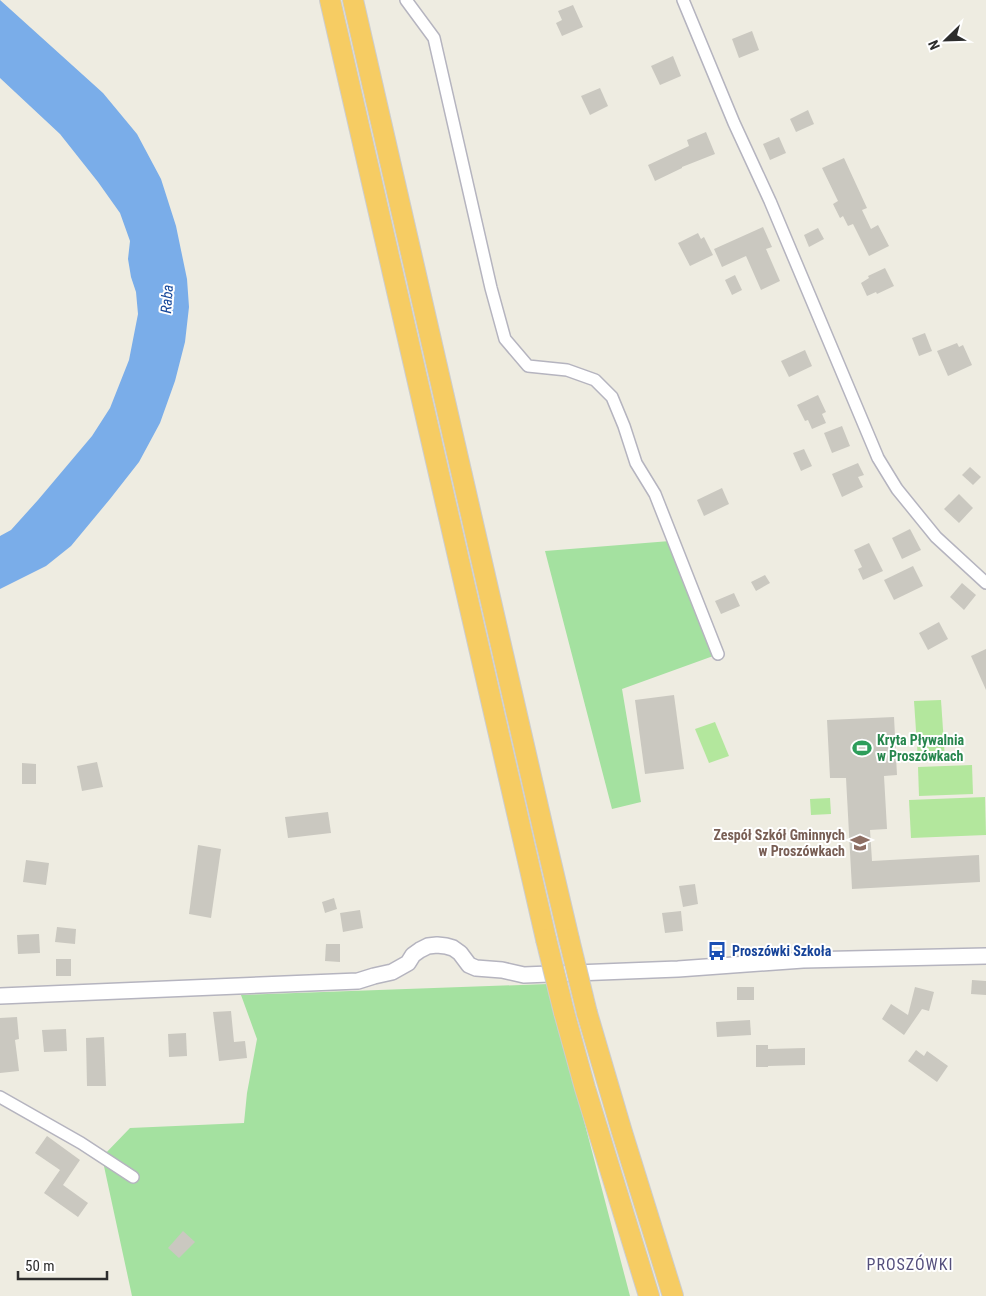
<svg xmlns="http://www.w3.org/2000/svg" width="986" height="1296" font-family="'Roboto Condensed',sans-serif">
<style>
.green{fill:#a4e1a0}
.pitch{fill:#b3e79d}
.water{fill:#7aade9}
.building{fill:#cac8c0}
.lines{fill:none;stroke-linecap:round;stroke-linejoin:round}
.street-casing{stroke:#b5b4bf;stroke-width:14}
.secondary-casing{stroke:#b5b4bf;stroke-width:18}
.highway-casing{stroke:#cdcdcd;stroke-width:22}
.street{stroke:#fff;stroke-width:11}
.secondary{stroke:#fff;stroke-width:15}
.highway{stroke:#f6cc63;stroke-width:20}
.highway-bridge-casing{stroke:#cdcdcd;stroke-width:22;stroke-linecap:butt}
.highway-bridge{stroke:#f6cc63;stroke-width:20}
.labels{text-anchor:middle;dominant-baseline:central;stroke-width:4;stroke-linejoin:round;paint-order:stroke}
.leisure-label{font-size:14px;font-weight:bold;fill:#27864d;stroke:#fff;text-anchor:start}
.education-label{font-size:14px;font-weight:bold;fill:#785e54;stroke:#fff;text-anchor:end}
.transit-label{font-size:14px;font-weight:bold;fill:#164399;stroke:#fff;text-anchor:start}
.water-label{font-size:15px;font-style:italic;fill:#15479a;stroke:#fff}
.quarter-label{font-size:16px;letter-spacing:1px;fill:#544f7c;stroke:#fff}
</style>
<rect width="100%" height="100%" fill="#eeece1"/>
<g class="green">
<path d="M670,541l46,114 -94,34 19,113 -29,7 -67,-258z"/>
<path d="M548,984l82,312h-498l-30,-139 28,-29 114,-5 3,-30 10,-54 -16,-44z"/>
</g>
<g class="pitch">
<path d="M941,700l4,59 -27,1 -4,-59z"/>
<path d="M715,722l14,34 -20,7 -14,-34z"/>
<path d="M972,765l1,29 -54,2 -1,-29z"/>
<path d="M985,797l1,38 -75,3 -2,-38z"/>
<path d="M830,798l1,16 -20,1 -1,-16z"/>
</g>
<path class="water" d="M0,0l103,93 34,41 24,45 15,47 11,53 2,28 -4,35 -10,39 -15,42 -21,39 -29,37 -39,47 -25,20 -46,23v-53l11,-6 27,-30 54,-64 18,-28 19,-48 9,-46 -2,-22 -5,-15 -3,-18 2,-18 -10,-28 -22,-31 -38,-48 -60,-56z"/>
<g class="building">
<path d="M573,5l10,22 -21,9 -6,-13 6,-3 -4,-9z"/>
<path d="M752,31l7,19 -20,8 -7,-19z"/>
<path d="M673,56l8,20 -21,9 -9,-19z"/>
<path d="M600,88l8,18 -18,9 -9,-19z"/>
<path d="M808,110l6,14 -18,8 -6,-13z"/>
<path d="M706,132l9,22 -33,13v1l-27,13 -7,-16 41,-19 -2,-6z"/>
<path d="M779,137l7,16 -16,7 -7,-16z"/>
<path d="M844,158l23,50 -5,2 9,19 7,-4 11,21 -20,10 -16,-32 -5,2 -5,-10 -3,2 -7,-14 5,-3 -16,-33z"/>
<path d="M763,227l9,20 -6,2 14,32 -19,9 -15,-34 -24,11 -8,-18z"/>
<path d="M818,228l6,11 -15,8 -5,-12z"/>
<path d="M698,233l3,6 3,-2 9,18 -23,11 -12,-23z"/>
<path d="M885,268l9,18 -17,8 -1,-2 -9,4 -6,-13 8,-5 -1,-2z"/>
<path d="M735,275l7,15 -10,5 -7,-15z"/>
<path d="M925,333l7,18 -13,5 -7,-18z"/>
<path d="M957,343l2,4 4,-2 9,20 -24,11 -11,-25z"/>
<path d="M805,350l7,16 -23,11 -8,-16z"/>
<path d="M818,395l8,17 -4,2 4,9 -14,6 -4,-9 -3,1 -8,-16z"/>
<path d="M842,426l8,20 -18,7 -8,-20z"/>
<path d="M804,449l8,17 -11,5 -8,-18z"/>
<path d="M858,463l6,12 -6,2 5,10 -21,10 -10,-23z"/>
<path d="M970,467l11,10 -8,8 -11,-10z"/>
<path d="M722,488l7,16 -25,12 -7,-16z"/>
<path d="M959,494l14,14 -14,15 -15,-14z"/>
<path d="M910,529l11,21 -19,9 -10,-21z"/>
<path d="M869,543l14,28 -20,9 -5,-11 4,-2 -8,-17z"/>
<path d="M913,566l10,20 -29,14 -10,-20z"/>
<path d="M765,575l5,8 -14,8 -5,-9z"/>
<path d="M962,583l14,12 -12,15 -14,-13z"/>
<path d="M734,593l6,13 -19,8 -6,-13z"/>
<path d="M939,622l9,17 -20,11 -9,-17z"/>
<path d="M986,649v41l-15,-34z"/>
<path d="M674,695l10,74 -39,5 -10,-74z"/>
<path d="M894,717l3,58 -13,1 3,53 -17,1 2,31 107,-6 1,27 -128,7 -6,-111h-16l-3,-58z"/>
<path d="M97,762l6,25 -21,4 -5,-25z"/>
<path d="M22,763l14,1v20h-14z"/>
<path d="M328,812l3,21 -43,5 -3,-21z"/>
<path d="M198,845l23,4 -10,69 -22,-4z"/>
<path d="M26,860l23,3 -3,22 -23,-3z"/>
<path d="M695,884l3,20 -15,3 -4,-21z"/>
<path d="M334,898l3,11 -12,4 -3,-11z"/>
<path d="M360,910l3,18 -20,4 -3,-19z"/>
<path d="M681,911l2,20 -18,2 -3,-20z"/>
<path d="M57,927l19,2 -1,15 -20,-2z"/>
<path d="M39,934l1,19 -22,1 -1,-19z"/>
<path d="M326,944h14v18l-15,-1z"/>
<rect x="56" y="959" width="15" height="17"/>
<path d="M972,980l14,1v14l-15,-1z"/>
<rect x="737" y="987" width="17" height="13"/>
<path d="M915,987l19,5 -5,19 -7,-2 -18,26 -22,-16 9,-15 17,11z"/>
<path d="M231,1011l3,31 11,-1 2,17 -28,3 -6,-49z"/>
<path d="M17,1017l2,22 -4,1 4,31 -19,2v-55z"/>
<path d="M750,1020l1,15 -34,2 -1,-15z"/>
<path d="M66,1029l1,22 -23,1 -2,-22z"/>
<path d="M186,1033l1,23 -18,1 -1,-23z"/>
<path d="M104,1037l2,49h-19l-1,-48z"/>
<path d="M756,1045h12v4l37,-1v17l-37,1v1h-12z"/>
<path d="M916,1050l8,6 3,-5 21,15 -11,16 -29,-21z"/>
<path d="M47,1136l33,24 -17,25 25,18 -10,14 -34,-24 16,-23 -25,-17z"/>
<path d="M183,1231l12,11 -16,16 -11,-10z"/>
</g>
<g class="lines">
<g class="street-casing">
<g id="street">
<path d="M406,0l28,38 57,250 14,51 23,27 39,4 28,10 17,17 12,29 12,37 19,31 63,160"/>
<path d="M683,0l51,123 36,78 108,257 19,31 39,48 50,46"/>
<path d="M0,1097l81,46 52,34"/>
</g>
</g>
<g class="secondary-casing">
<path id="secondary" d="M0,996l358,-15 16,-5 18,-4 16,-9 5,-8 7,-5 8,-4 9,-1 9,1 7,2 7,5 9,12 7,3 26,2 22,5 154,-6 125,-9 183,-4"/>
</g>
<g class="highway-casing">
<g id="highway">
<path d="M330,0l216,939"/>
<path d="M353,0l192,837 24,102"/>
<path d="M564,1012l21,76 64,208"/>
<path d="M587,1013l35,119 51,164"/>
</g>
</g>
<use href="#street" class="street"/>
<use href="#secondary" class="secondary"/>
<use href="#highway" class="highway"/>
<g class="highway-bridge-casing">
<g id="highway-bridge">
<path d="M546,939l18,73"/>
<path d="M569,939l18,74"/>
</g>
</g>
<use href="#highway-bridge" class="highway-bridge"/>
</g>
<defs>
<g id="stadium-bare" transform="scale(1.5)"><path d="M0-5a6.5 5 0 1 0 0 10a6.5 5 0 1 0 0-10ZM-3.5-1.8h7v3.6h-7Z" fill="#2e9e5b" stroke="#fff" stroke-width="2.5" paint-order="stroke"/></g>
<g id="school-bare" transform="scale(1.5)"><path d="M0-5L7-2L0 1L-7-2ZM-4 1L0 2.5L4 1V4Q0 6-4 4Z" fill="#8d6e63" stroke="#fff" stroke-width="2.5" paint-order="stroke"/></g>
<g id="bus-bare" transform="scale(1.5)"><path d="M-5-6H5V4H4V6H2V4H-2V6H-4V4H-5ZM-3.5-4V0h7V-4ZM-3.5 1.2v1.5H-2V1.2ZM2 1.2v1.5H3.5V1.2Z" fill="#1a4fb4" stroke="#fff" stroke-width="2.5" paint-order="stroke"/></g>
</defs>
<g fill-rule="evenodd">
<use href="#stadium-bare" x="862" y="748"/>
<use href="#school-bare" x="860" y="843"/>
<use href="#bus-bare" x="717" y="951"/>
</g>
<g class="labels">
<g class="leisure-label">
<text x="877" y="740">Kryta Pływalnia<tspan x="877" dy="16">w Proszówkach</tspan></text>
</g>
<g class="education-label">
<text x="845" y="835">Zespół Szkół Gminnych<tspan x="845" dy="16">w Proszówkach</tspan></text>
</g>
<g class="transit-label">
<text x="732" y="951">Proszówki Szkoła</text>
</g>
<g class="water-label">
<text transform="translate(167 299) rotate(-86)">Raba</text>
</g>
<g class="quarter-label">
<text x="910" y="1264">PROSZÓWKI</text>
</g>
</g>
<g transform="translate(946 40) rotate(247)" stroke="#ffffff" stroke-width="4" paint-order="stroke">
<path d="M0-4L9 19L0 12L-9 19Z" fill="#2d2d2d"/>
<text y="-8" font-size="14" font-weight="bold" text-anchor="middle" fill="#2d2d2d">N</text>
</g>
<path d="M18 1271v8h89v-8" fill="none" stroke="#2d2d2d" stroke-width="2.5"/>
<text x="25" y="1271" font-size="15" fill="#2d2d2d" stroke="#ffffff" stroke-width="4" paint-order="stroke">50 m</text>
</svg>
